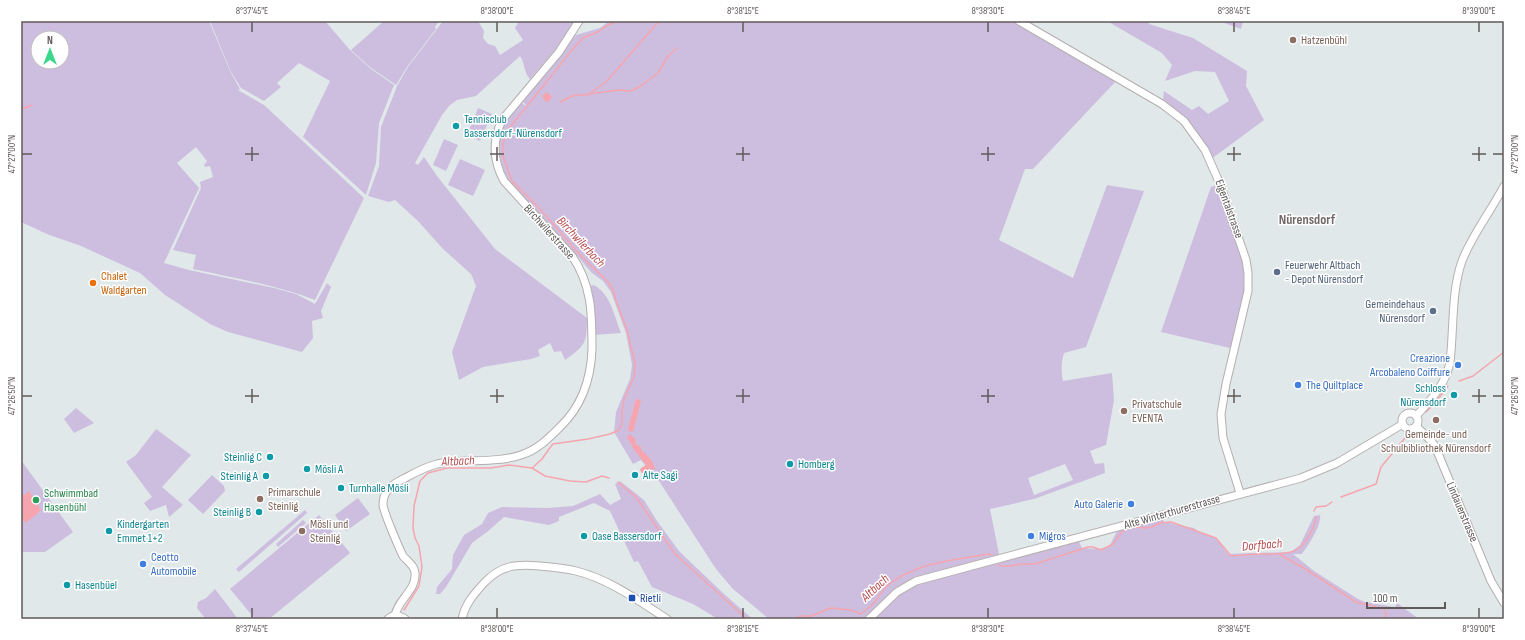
<svg xmlns="http://www.w3.org/2000/svg" width="1525" height="640" font-family="'Sofia Sans Condensed',sans-serif">
<style>
.green{fill:#cdbee0;fill-rule:evenodd}
.water{fill:#f6a5ae}
.lines{fill:none;stroke-linecap:round;stroke-linejoin:round}
.stream{stroke:#f6a5ae;stroke-width:1.5}
.canal{stroke:#f6a5ae;stroke-width:5.5}
.tertiary-casing{stroke:#b5aeae;stroke-width:9}
.secondary-casing{stroke:#b7b0b0;stroke-width:9}
.tertiary{stroke:#fff;stroke-width:7}
.secondary{stroke:#fff;stroke-width:7}
.ticks{fill:none;stroke:#605959;stroke-width:1.5}
.education-dot{fill:#8d6e63;stroke:#fff;stroke-width:1.5}
.culture-dot{fill:#0f9aa8;stroke:#fff;stroke-width:1.5}
.service-dot{fill:#5c6f8a;stroke:#fff;stroke-width:1.5}
.food-dot{fill:#e8710a;stroke:#fff;stroke-width:1.5}
.shop-dot{fill:#3f7fe0;stroke:#fff;stroke-width:1.5}
.leisure-dot{fill:#2e9e5b;stroke:#fff;stroke-width:1.5}
.transit-dot{fill:#1a4fb4;stroke:#fff;stroke-width:1.5}
.labels{text-anchor:middle;dominant-baseline:central;stroke-width:3;stroke-linejoin:round;paint-order:stroke}
.education-label{font-size:12px;fill:#785e54;stroke:#fff;text-anchor:start}
.culture-label{font-size:12px;fill:#0d838f;stroke:#fff;text-anchor:start}
.street-label{font-size:12px;fill:#605959;stroke:#fff}
.service-label{font-size:12px;fill:#4e5e75;stroke:#fff;text-anchor:start}
.food-label{font-size:12px;fill:#c56008;stroke:#fff;text-anchor:start}
.shop-label{font-size:12px;fill:#366cbe;stroke:#fff;text-anchor:start}
.leisure-label{font-size:12px;fill:#27864d;stroke:#fff;text-anchor:start}
.transit-label{font-size:12px;fill:#164399;stroke:#fff;text-anchor:start}
.water-label{font-size:13px;font-style:italic;fill:#b54b4f;stroke:#fff}
.quarter-label{font-size:14px;font-weight:bold;fill:#726a6a;stroke:#fff}
.neatline{fill:none;stroke:#605959;stroke-width:1.5}
.ticks-label{font-size:10px;text-anchor:middle;fill:#605959}
</style>
<rect width="100%" height="100%" fill="#e0e8ea"/>
<g class="green">
<path d="M21,21h188l22,52 9,16 -2,1 26,15 100,93 -49,102c-39,-15 -81,-22 -122,-31l3,-14 -23,-5 28,-62 -1,-6 13,-5 -3,-11 -5,1 -1,-2 3,-4 -11,-14 -19,16 22,25 -35,75 25,7 85,18 22,6 19,10 12,-21 4,4 -10,24 2,7 -11,3 1,17 -11,14 -74,-20 -18,-8 -45,-29 -25,-22 -59,-27 -34,-12 -26,-12zM38,38h24v24h-24z"/>
<path d="M210,21h115l25,29 21,19 23,16 -15,38 -3,40 -10,32 -63,-58 27,-56 -31,-18 -22,20 4,4 -17,14 -23,-13 -10,-16z"/>
<path d="M384,21h55l-4,6 1,2 -29,38 -11,18 -25,-17 -20,-18z"/>
<path d="M443,21h35l6,10 -1,7 5,6 7,2 5,9 23,-15 -8,-12 4,-7h55l-18,28 -26,30c-7,-7 -4,-14 -10,-23l-44,40 -19,4 -8,6 -7,9 -27,48 3,2 6,-8 13,19 58,73 92,69c0,25 -2,28 -22,42l-4,-9 -7,1 -4,-9 -12,7 2,6 -9,3 -48,8 -24,13 -7,-28 24,-66 -5,-12 -28,-25 -25,-28 -23,-21 -6,2 -21,-6 11,-30 2,-39 16,-41 11,-19z"/>
<path d="M609,21h418l136,79 1,-9 28,19 7,-4 9,8 21,-13 -14,-29 -20,-1 -30,10 7,-16 -10,-12 -55,-32h41l1,3 44,14 54,33 -1,15 18,34 -54,40 -26,-39 -66,-42 -85,90h-8l-26,71 74,38 34,-93 37,6 -58,156 -22,6c-3,10 -3,18 -1,28l49,-8 2,27 -8,45 -16,6 5,13 9,-1 1,10 -71,26 -44,10 10,50 77,-21 5,10 17,1 10,-2 10,-20 41,-12 4,7 30,6 4,4 18,6 12,16 63,-2 9,-7 14,-29 6,-1c2,10 -12,31 -18,39h-9l21,17 44,28 7,3 30,5 2,-4 22,16h-68l-5,-2 -2,1 2,1h-577l-36,-30 -17,-20 -59,-91 -6,2 -2,-10 -8,-10 -8,4 -19,-32 2,-20 14,-33 2,-14 -6,-32 -15,-41 -8,-11 -11,-8c-17,-20 -35,-40 -53,-59 -8,-9 -17,-17 -25,-27 -17,-19 -19,-50 -6,-71 3,-5 8,-10 12,-14l8,5 -6,-6 33,-39 21,-27 24,-7zM1065,464l8,16 -39,15 -6,-17z"/>
<path d="M1219,21h24l-2,8z"/>
<path d="M478,108l14,6 -12,27 -13,-6z"/>
<path d="M444,139l14,6 -12,26 -13,-6z"/>
<path d="M460,159l25,11 -12,26 -25,-11z"/>
<path d="M1220,184l29,96 -15,69 -73,-17 50,-145z"/>
<path d="M594,285c17,10 20,30 27,48l-27,2 -4,-49z"/>
<path d="M76,408l18,15 -20,10 -10,-14z"/>
<path d="M156,429l35,26 -29,32 21,18 -14,12 -3,-12 -16,6 -6,-8 8,-6 -26,-35 10,-7z"/>
<path d="M21,460l52,72 -28,20h-23l-1,-1z"/>
<path d="M212,475l12,11 1,5 -22,23 -15,-14z"/>
<path d="M620,481l24,19 13,21 22,30 45,43 25,22 6,3h-37l-25,-15 -41,-17 -14,-26 -4,1 -24,-51 -16,-8 -35,14v4l-10,4 -45,-8 -17,15 -15,11 -26,44 -6,7h-4l1,-7 15,-18 1,-14 11,-20 18,-11 6,-11 14,-6 46,1 25,-2 27,-12 10,11 11,-6 -6,-15z"/>
<path d="M358,498l12,16 -24,17 -11,-16z"/>
<path d="M305,510l2,3 -68,59 -3,-3z"/>
<path d="M319,515l31,38 -81,66h-14l-25,-30z"/>
<path d="M303,520l3,3 -28,24 -2,-3z"/>
<path d="M215,589l23,30h-34v-2l-7,-9 1,-6 8,-4z"/>
</g>
<g class="water">
<path d="M547,92l5,5 -4,5 -3,-1 -3,-5z"/>
<path d="M630,434l5,5 1,5 5,3v3c6,5 12,10 14,19l-3,1c-7,-4 -14,-17 -20,-23v-2l-5,-7z"/>
<path d="M29,491l12,19 -15,13 -5,-6v-23l4,1z"/>
</g>
<g class="lines">
<g class="stream">
<path d="M588,94l30,-4 13,1 10,-5 17,-13 10,-17 9,-8"/>
<path d="M560,102l15,-7h13l19,-14 52,-60"/>
<path d="M21,106l4,2 7,-3"/>
<path d="M1459,381l14,-5 31,-24"/>
<path d="M1426,412l9,-9 13,-17"/>
<path d="M532,468l10,-9 7,-10 4,-5 35,-5 22,-5 9,-4 3,-6v-12l2,-13 10,-22 1,-13 -8,-34 -11,-29 -3,-11 -5,-8 -26,-25 -42,-48 -28,-28 -9,-25v-12l4,-13 65,-81 11,-12 15,-6 8,-6 11,-5"/>
<path d="M618,482l18,15 39,57 72,65"/>
<path d="M1341,497l35,-13 5,-17 29,-35"/>
<path d="M1314,511l2,-4 10,-1 6,-4"/>
<path d="M1281,555l26,15 49,32 28,7 2,4 -1,6"/>
<path d="M998,564l3,2h10l10,-2h14l53,-17h5l8,3 12,-6 8,-11 5,-4 11,-2 8,1 7,-1 7,-4 12,-1 45,16 15,18c10,-1 21,-2 31,-2 23,0 38,2 49,-22 2,-5 5,-9 5,-15"/>
<path d="M404,610l15,-24 3,-19 -3,-21 -4,-8 -2,-10 1,-22 6,-25 8,-8 19,-5h44l18,-3 23,3 13,8 25,5 16,1 16,-6 7,2"/>
<path d="M794,619l7,-3h10l20,-8 20,2 10,4c5,-4 10,-8 14,-12 4,-6 8,-13 13,-17 29,-23 66,-25 101,-31l3,1"/>
</g>
<g class="canal">
<path d="M631,429l7,-27"/>
<path d="M643,470l3,-2"/>
</g>
<g class="tertiary-casing">
<g id="tertiary">
<path d="M1019,21l143,83 22,17 21,29 15,34 26,76 2,13v18l-22,93 -5,30 2,24 17,55"/>
<path d="M1416,426l15,15 4,5 56,135 13,22"/>
<path d="M395,616c2,-16 22,-26 20,-43 0,-7 -8,-12 -12,-17 -4,-8 -19,-43 -20,-51 0,-5 1,-10 4,-14 4,-7 13,-10 20,-14 9,-5 19,-10 30,-13 27,-6 57,0 84,-9 16,-5 27,-16 39,-28 22,-21 31,-48 32,-78 0,-35 0,-64 -20,-93l-68,-75c-11,-20 -12,-40 -2,-61l57,-68 20,-31"/>
</g>
</g>
<g class="secondary-casing">
<g id="secondary">
<circle cx="1410" cy="421" r="8"/>
<path d="M1416,416c15,-16 30,-32 34,-54 4,-33 1,-70 12,-101 10,-26 29,-50 42,-75"/>
<path d="M388,619c5,-5 11,-4 17,0"/>
<path d="M462,619c3,-15 12,-25 22,-36 17,-18 32,-19 55,-17 13,1 25,2 37,5 33,8 63,30 91,48"/>
<path d="M869,619l28,-27 19,-11 385,-103 36,-15 66,-39"/>
</g>
</g>
<use href="#tertiary" class="tertiary"/>
<use href="#secondary" class="secondary"/>
</g>
<path class="ticks" d="M252,22v10M497,22v10M743,22v10M988,22v10M1234,22v10M1479,22v10M252,147v14M497,147v14M743,147v14M988,147v14M1234,147v14M1479,147v14M22,154h10M245,154h14M490,154h14M736,154h14M981,154h14M1227,154h14M1472,154h14M1493,154h10M252,389v14M497,389v14M743,389v14M988,389v14M1234,389v14M1479,389v14M22,396h10M245,396h14M490,396h14M736,396h14M981,396h14M1227,396h14M1472,396h14M1493,396h10M252,608v10M497,608v10M743,608v10M988,608v10M1234,608v10M1479,608v10"/>
<g class="education-dot">
<circle cx="1293" cy="40" r="4"/>
<circle cx="1124" cy="411" r="4"/>
<circle cx="1436" cy="420" r="4"/>
<circle cx="260" cy="499" r="4"/>
<circle cx="302" cy="531" r="4"/>
</g>
<g class="culture-dot">
<circle cx="456" cy="126" r="4"/>
<circle cx="1454" cy="395" r="4"/>
<circle cx="270" cy="457" r="4"/>
<circle cx="790" cy="464" r="4"/>
<circle cx="307" cy="469" r="4"/>
<circle cx="635" cy="475" r="4"/>
<circle cx="266" cy="476" r="4"/>
<circle cx="341" cy="488" r="4"/>
<circle cx="259" cy="512" r="4"/>
<circle cx="109" cy="531" r="4"/>
<circle cx="584" cy="536" r="4"/>
<circle cx="67" cy="585" r="4"/>
</g>
<g class="service-dot">
<circle cx="1277" cy="272" r="4"/>
<circle cx="1433" cy="311" r="4"/>
</g>
<circle class="food-dot" cx="93" cy="283" r="4"/>
<g class="shop-dot">
<circle cx="1458" cy="365" r="4"/>
<circle cx="1298" cy="385" r="4"/>
<circle cx="1131" cy="504" r="4"/>
<circle cx="1031" cy="536" r="4"/>
<circle cx="143" cy="564" r="4"/>
</g>
<circle class="leisure-dot" cx="36" cy="500" r="4"/>
<rect class="transit-dot" x="628" y="594" width="8" height="8" rx="2"/>
<g class="labels">
<g class="education-label">
<text x="1301" y="40">Hatzenbühl</text>
<text x="1132" y="404">Privatschule<tspan x="1132" dy="14">EVENTA</tspan></text>
<text x="1436" y="434" text-anchor="middle">Gemeinde- und<tspan x="1436" dy="14">Schulbibliothek Nürensdorf</tspan></text>
<text x="268" y="492">Primarschule<tspan x="268" dy="14">Steinlig</tspan></text>
<text x="310" y="524">Mösli und<tspan x="310" dy="14">Steinlig</tspan></text>
</g>
<g class="culture-label">
<text x="464" y="119">Tennisclub<tspan x="464" dy="14">Bassersdorf-Nürensdorf</tspan></text>
<text x="1446" y="388" text-anchor="end">Schloss<tspan x="1446" dy="14">Nürensdorf</tspan></text>
<text x="262" y="457" text-anchor="end">Steinlig C</text>
<text x="798" y="464">Homberg</text>
<text x="315" y="469">Mösli A</text>
<text x="643" y="475">Alte Sagi</text>
<text x="258" y="476" text-anchor="end">Steinlig A</text>
<text x="349" y="488">Turnhalle Mösli</text>
<text x="251" y="512" text-anchor="end">Steinlig B</text>
<text x="117" y="524">Kindergarten<tspan x="117" dy="14">Emmet 1+2</tspan></text>
<text x="592" y="536">Oase Bassersdorf</text>
<text x="75" y="585">Hasenbüel</text>
</g>
<g class="street-label">
<text transform="translate(1229 209) rotate(70)">Eigentalstrasse</text>
<text transform="translate(549 232) rotate(48)">Birchwilerstrasse</text>
<text transform="translate(1172 512) rotate(-16)">Alte Winterthurerstrasse</text>
<text transform="translate(1462 512) rotate(67)">Lindauerstrasse</text>
</g>
<g class="service-label">
<text x="1285" y="265">Feuerwehr Altbach<tspan x="1285" dy="14">- Depot Nürensdorf</tspan></text>
<text x="1425" y="304" text-anchor="end">Gemeindehaus<tspan x="1425" dy="14">Nürensdorf</tspan></text>
</g>
<g class="food-label">
<text x="101" y="276">Chalet<tspan x="101" dy="14">Waldgarten</tspan></text>
</g>
<g class="shop-label">
<text x="1450" y="358" text-anchor="end">Creazione<tspan x="1450" dy="14">Arcobaleno Coiffure</tspan></text>
<text x="1306" y="385">The Quiltplace</text>
<text x="1123" y="504" text-anchor="end">Auto Galerie</text>
<text x="1039" y="536">Migros</text>
<text x="151" y="557">Ceotto<tspan x="151" dy="14">Automobile</tspan></text>
</g>
<g class="leisure-label">
<text x="44" y="493">Schwimmbad<tspan x="44" dy="14">Hasenbühl</tspan></text>
</g>
<g class="transit-label">
<text x="640" y="598">Rietli</text>
</g>
<g class="water-label">
<text transform="translate(581 242) rotate(47)">Birchwilerbach</text>
<text transform="translate(458 461) rotate(-3)">Altbach</text>
<text transform="translate(1262 545) rotate(-5)">Dorfbach</text>
<text transform="translate(875 588) rotate(-43)">Altbach</text>
</g>
<g class="quarter-label">
<text x="1307" y="219">Nürensdorf</text>
</g>
</g>
<rect width="1525" height="640" fill="none" stroke="#ffffff" stroke-width="44"/>
<g transform="translate(50 50)"><circle r="19" fill="#ffffff" stroke="#bfbdbd"/>
<path d="M0-3L7 15L0 10L-7 15Z" fill="#3ad78c"/>
<text y="-6" font-size="11" font-weight="bold" text-anchor="middle" fill="#605959">N</text>
</g>
<path d="M1367 602v6h78v-6" fill="none" stroke="#605959" stroke-width="2"/>
<text x="1373" y="602" font-size="12" fill="#605959" stroke="#ffffff" stroke-width="3" paint-order="stroke">100 m</text>
<rect x="22" y="22" width="1481" height="596" class="neatline"/>
<g class="ticks-label">
<text x="252" y="14">8°37'45"E</text>
<text x="497" y="14">8°38'00"E</text>
<text x="743" y="14">8°38'15"E</text>
<text x="988" y="14">8°38'30"E</text>
<text x="1234" y="14">8°38'45"E</text>
<text x="1479" y="14">8°39'00"E</text>
<text transform="translate(11 154) rotate(-90)" y="4">47°27'00"N</text>
<text transform="translate(1514 154) rotate(-90)" y="4">47°27'00"N</text>
<text transform="translate(11 396) rotate(-90)" y="4">47°26'50"N</text>
<text transform="translate(1514 396) rotate(-90)" y="4">47°26'50"N</text>
<text x="252" y="632">8°37'45"E</text>
<text x="497" y="632">8°38'00"E</text>
<text x="743" y="632">8°38'15"E</text>
<text x="988" y="632">8°38'30"E</text>
<text x="1234" y="632">8°38'45"E</text>
<text x="1479" y="632">8°39'00"E</text>
</g>
</svg>
